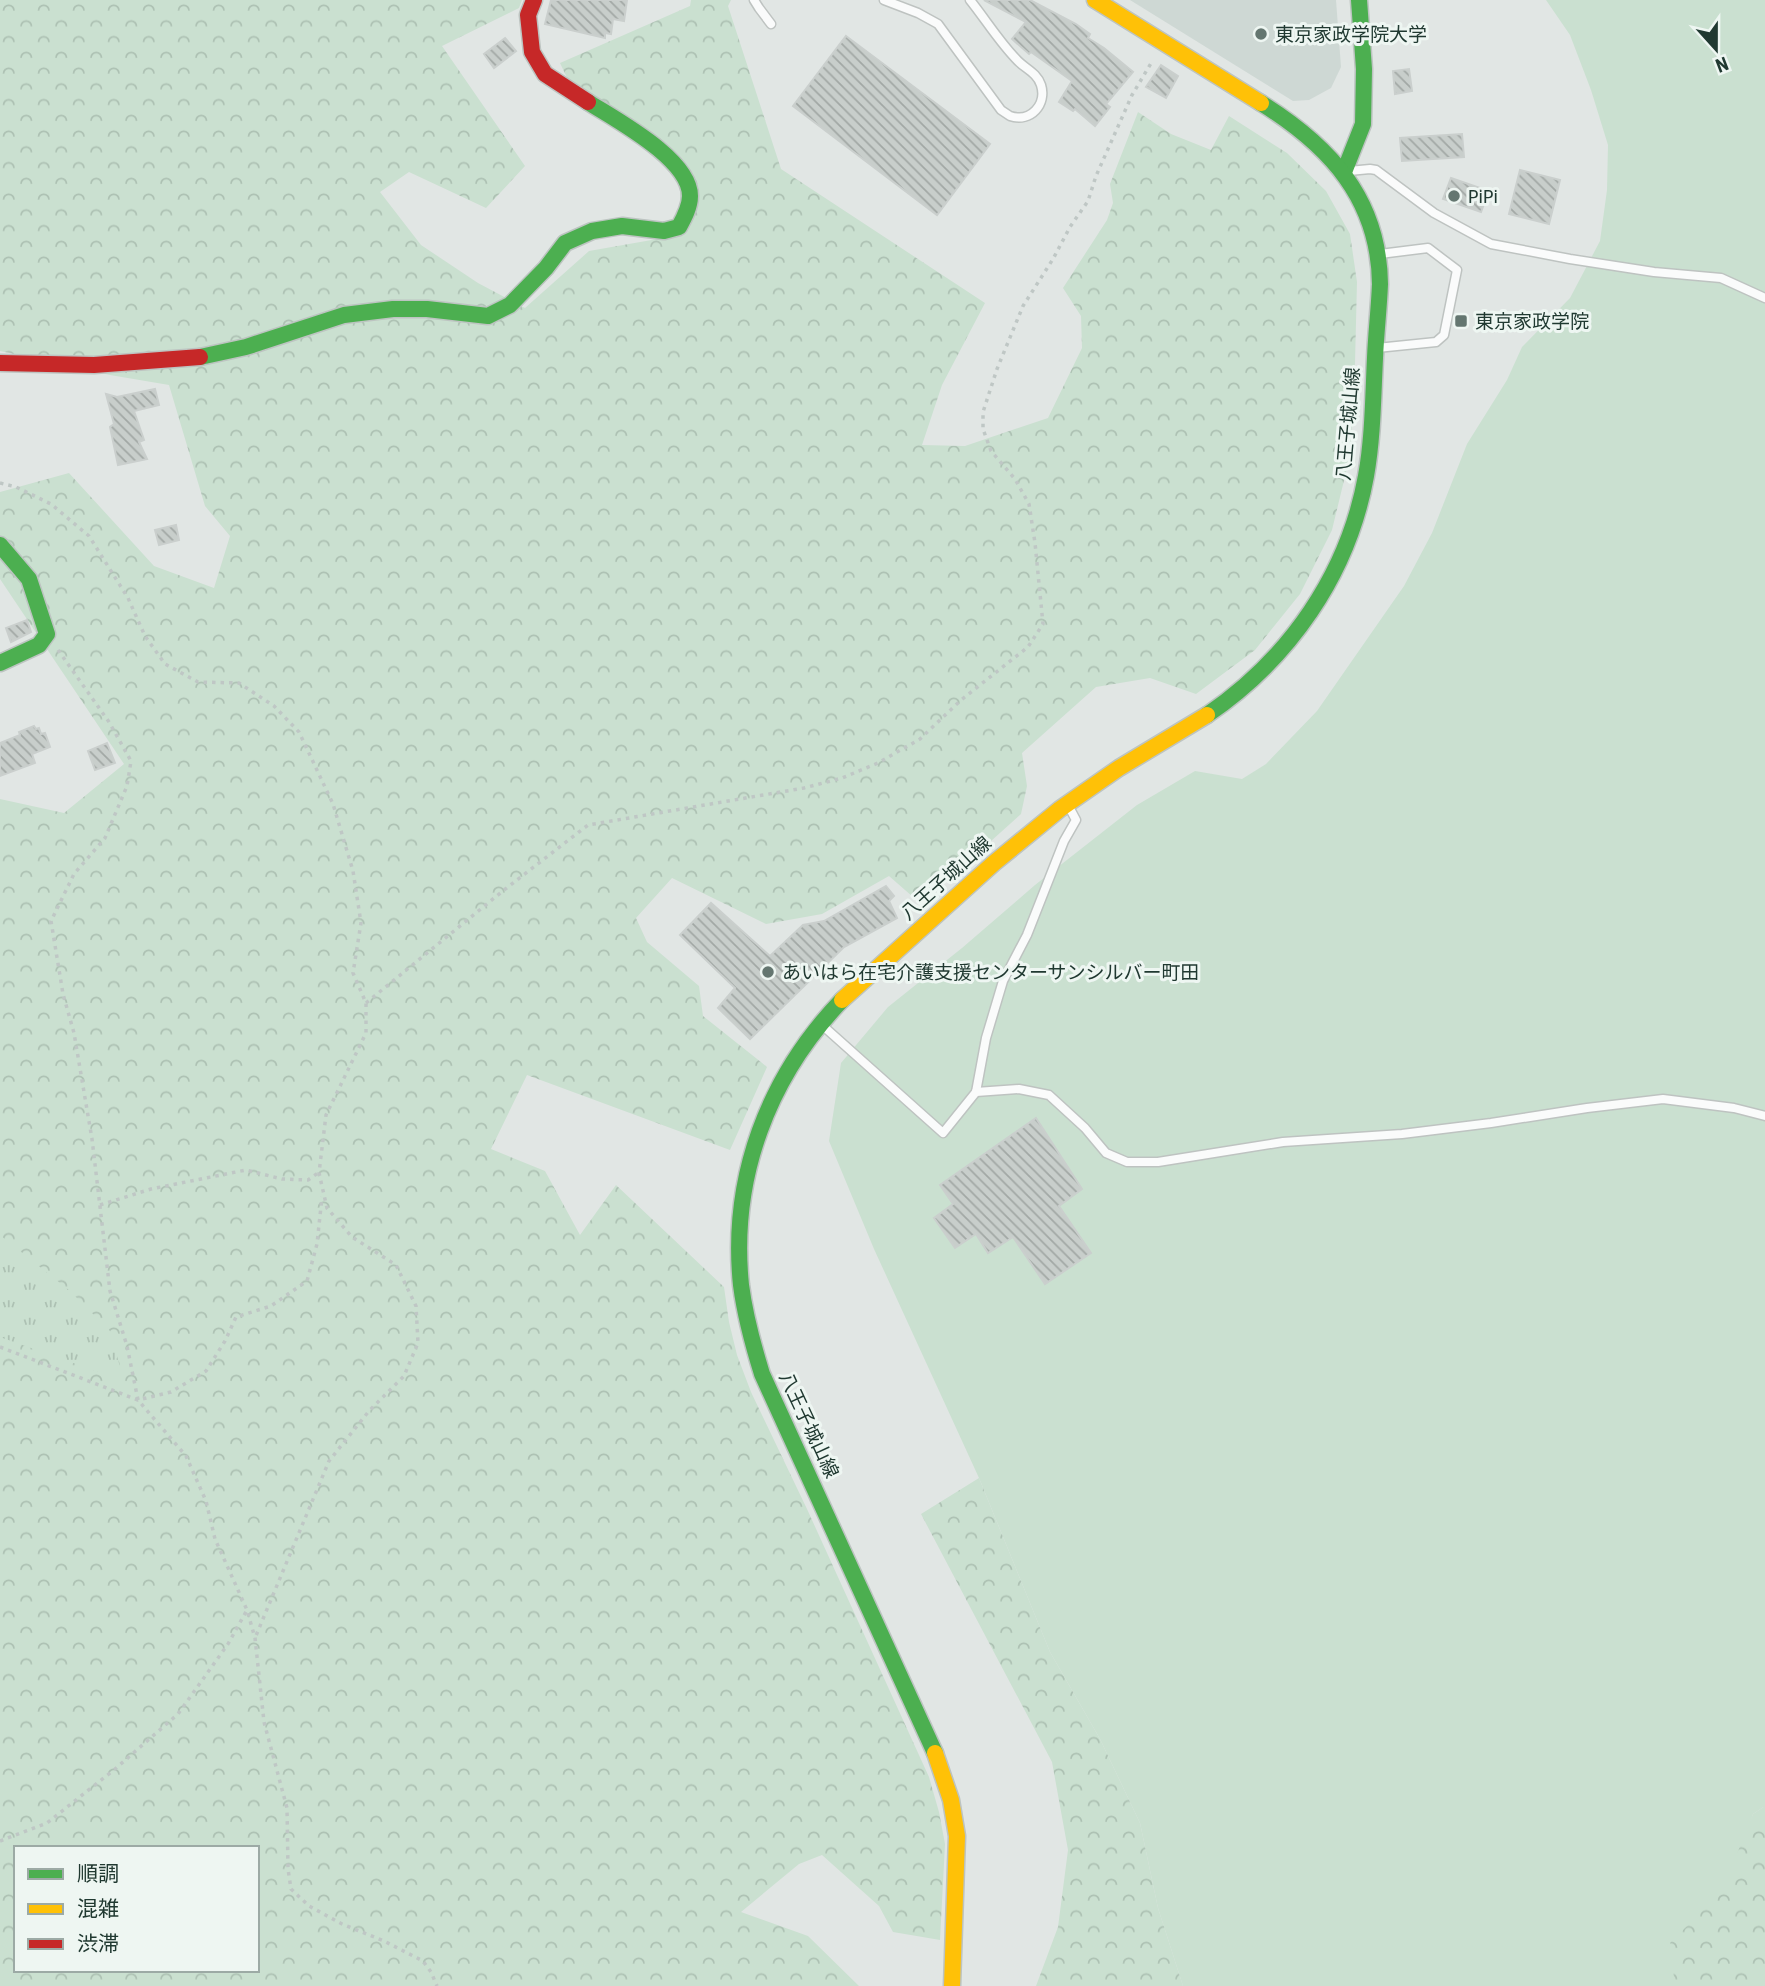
<svg xmlns="http://www.w3.org/2000/svg" width="1765" height="1986" font-family="'Roboto Condensed','Noto Sans JP',sans-serif">
<style>
.built{fill:#ced8d4}
.grass{fill:#cae0d0}
.forest{fill:url(#forest-crowns);fill-rule:evenodd}
.park{fill:url(#park-tufts)}
.building{fill:url(#building-back-hatch);stroke:#cacfcd;stroke-width:2}
.lines{fill:none;stroke-linecap:round;stroke-linejoin:round}
.lane-casing{stroke:#bec3c1;stroke-width:11}
.fast-casing{stroke:#bdc4c1;stroke-width:19}
.slow-casing{stroke:#bdc4c1;stroke-width:19}
.jam-casing{stroke:#bdc4c1;stroke-width:19}
.path{stroke:#bfc7c5;stroke-width:3.5;stroke-dasharray:3.5 5;stroke-linecap:butt}
.lane{stroke:#fafbfb;stroke-width:8}
.fast{stroke:#4caf50;stroke-width:16}
.slow{stroke:#ffc107;stroke-width:16}
.jam{stroke:#c62828;stroke-width:16}
.poi-dot{fill:#647670;stroke:#eef6f2;stroke-width:2.5}
.labels{text-anchor:middle;dominant-baseline:central;stroke-width:6;stroke-linejoin:round;paint-order:stroke}
.poi-label{font-size:19px;fill:#203931;stroke:#eef6f2;text-anchor:start}
.street-label{font-size:19px;fill:#203931;stroke:#eef6f2}
</style>
<defs>
<pattern id="forest-crowns" width="20" height="18" patternUnits="userSpaceOnUse" patternTransform="scale(1.75)"><rect width="20" height="18" fill="#cae0d0"/><path d="M2 6a3 3 0 1 1 6 0M12 15a3 3 0 1 1 6 0" fill="none" stroke="#adc1b3"/></pattern>
<pattern id="park-tufts" width="24" height="20" patternUnits="userSpaceOnUse" patternTransform="scale(1.75)"><rect width="24" height="20" fill="#cae0d0"/><path d="M3 7l-1-3M5 7V3M7 7l1-3M15 17l-1-3M17 17v-4M19 17l1-3" fill="none" stroke="#adc1b3"/></pattern>
<pattern id="building-back-hatch" width="6" height="6" patternUnits="userSpaceOnUse" patternTransform="scale(1.75)"><rect width="6" height="6" fill="#c8cecb"/><path d="M-1 5l2 2M0 0l6 6M5-1l2 2" fill="none" stroke="#a2a8a5"/></pattern>
</defs>
<rect width="100%" height="100%" fill="#e1e6e4"/>
<path class="built" d="M1130,0h206l5,67 -10,21 -22,12 -16,1z"/>
<path class="grass" d="M1546,0h219v1806l-12,8 -49,172h-521l-25,-78 -18,-85 -40,-84 -50,-87 -71,-174 -105,-229 -45,-108 12,-78 47,-56 74,-59 73,-63 102,-80 58,-34 47,8 24,-15 51,-53 87,-125 28,-53 35,-89 40,-64 15,-33 48,-49 30,-57 7,-51 1,-45 -17,-55 -21,-55z"/>
<g class="forest">
<path d="M0,0h522l-3,8 -77,38 83,120 -39,42 -77,-36 -29,20 41,53 57,38 47,25 64,-57 91,-16v-76l-110,-75 -10,-21 130,-57 1,-6h40l-3,6 53,163 204,134 -43,82 -20,60 43,1 83,-28 34,-70 -1,-32 -18,-28 44,-68 6,-17 -3,-19 28,-72 33,22 40,16 18,-34 58,37 39,38 24,43 7,48 -3,122 -6,60 -16,66 -32,64 -45,56 -59,44 -46,-16 -54,9 -74,66 5,33 -6,28 -100,90 -32,-28 -67,38 -56,10 -94,-46 -36,40 11,24 52,44 4,30 64,51 -37,83 -203,-75 -36,74 54,22 35,64 36,-50 108,102 5,35 8,33 14,37 56,117 122,268 10,35 6,32 -5,96 -47,-8 -14,-26 -57,-51 -23,9 -58,48 67,24 51,50h-859v-1187l64,14 60,-49 -124,-185v-87l69,-19 85,93 60,22 16,-52 -25,-30 -36,-121 -59,-10 -110,-24zM16,1848h241v122h-241z"/>
<path d="M979,1478l71,174 50,87 40,84 18,85 25,78h-147l22,-59 10,-77 -16,-88 -131,-248z"/>
<path d="M1765,1806v180h-90l-5,-43 52,-52 31,-77z"/>
</g>
<path class="park" d="M0,1235l70,56 40,40 14,50 -124,-44z"/>
<g class="building">
<path d="M551,0h76l-3,21 -11,-2 -2,15 -6,-1v5l-60,-14z"/>
<path d="M984,0h46l46,24 14,10 -2,4 16,10 29,24 -27,32 4,3 -15,19 -20,-17 -2,2 -14,-9 13,-21 -41,-29 -2,2 -17,-15 14,-17z"/>
<path d="M846,36l144,108 -53,71 -144,-109z"/>
<path d="M505,38l11,13 -22,17 -10,-14z"/>
<path d="M1161,65l17,11 -12,22 -20,-11z"/>
<path d="M1409,69l3,22 -17,3 -2,-23z"/>
<path d="M1462,134l2,23 -62,4 -2,-23z"/>
<path d="M1520,170l40,10 -11,44 -40,-10z"/>
<path d="M1451,178l38,13 -8,21 -38,-13z"/>
<path d="M155,389l4,16 -25,6 10,29 -5,2 8,17 -29,6 -8,-38 4,-3 -8,-30 11,3z"/>
<path d="M176,525l3,15 -20,5 -4,-15z"/>
<path d="M27,620l4,12 -20,10 -5,-14z"/>
<path d="M34,726l2,3 3,-1 2,6 4,-1 5,14 -18,7 3,9 -35,13v-33l20,-8 -1,-3z"/>
<path d="M107,743l8,20 -20,7 -7,-19z"/>
<path d="M886,886l8,10 -5,5 8,17 -53,29 -94,92 -32,-31 17,-20 -55,-53 31,-32 59,53 33,-31 21,-4z"/>
<path d="M1036,1118l46,71 -23,17 32,47 -46,31 -32,-47 -25,16 -12,-19 -21,14 -21,-30 19,-14 -13,-19z"/>
</g>
<g class="lines">
<g class="lane-casing">
<g id="lane">
<path d="M754,0l5,8 12,16"/>
<path d="M884,0l34,13 20,11 63,86c3,2 6,4 9,6 21,7 37,-12 31,-31 -4,-12 -15,-16 -23,-24 -18,-18 -32,-41 -48,-61"/>
<path d="M1349,171l21,-2 6,1 58,43 57,31 79,15 84,13 67,6 44,20"/>
<path d="M1377,348l59,-6 8,-7 13,-65 -29,-22 -48,6"/>
<path d="M822,1025l121,108 33,-41 10,-54 17,-57 24,-46 37,-94 12,-21 -8,-15"/>
<path d="M976,1092l43,-3 30,6 36,33 21,25 21,9h31l125,-20 119,-8 89,-11 96,-15 76,-9 71,9 31,8"/>
</g>
</g>
<g class="fast-casing">
<g id="fast">
<path d="M1344,172l19,-48 1,-55 -5,-69"/>
<path d="M200,357l46,-10 98,-32 49,-6h34l61,7 22,-11 36,-37 19,-25 27,-12 30,-5 42,5 15,-4c5,-9 11,-20 11,-31 0,-37 -74,-76 -102,-94"/>
<path d="M0,545l29,34 18,55 -8,11 -39,18"/>
<path d="M1207,715c82,-56 141,-140 159,-239 7,-39 7,-78 9,-118 1,-25 4,-49 5,-74 -1,-85 -50,-138 -119,-181"/>
<path d="M842,1000c-74,77 -112,178 -101,285 4,31 12,60 21,89l173,379"/>
</g>
</g>
<g class="slow-casing">
<g id="slow">
<path d="M1095,0l166,103"/>
<path d="M842,1000l152,-137 66,-54 59,-41 88,-53"/>
<path d="M935,1753l16,47 6,36 -5,150"/>
</g>
</g>
<g class="jam-casing">
<g id="jam">
<path d="M534,0l-6,15 4,37 13,22 43,28"/>
<path d="M0,363l94,2 106,-8"/>
</g>
</g>
<g class="path">
<path d="M0,483l16,4 35,17 38,32 39,62 17,38 20,28 33,18 41,1 35,23 25,26 34,72 20,67 8,52 -8,50 13,30v30l-40,82 -7,58 8,35 25,29 44,28 20,41 2,37 -14,33 -35,35 -40,50 -74,177"/>
<path d="M58,650l51,72 22,39 -4,25 -22,52 -31,36 -23,47 12,73 11,39 18,106 18,152 17,55 11,54 33,-8 35,-21 19,-30 11,-24 35,-11 36,-25 10,-37 5,-47"/>
<path d="M366,1003l138,-113 84,-65 216,-37 38,-10 36,-15 42,-24 41,-39 67,-53 15,-23 -8,-81 -6,-39 -14,-25 -24,-28 -8,-22v-17l14,-43 26,-63 30,-47 17,-32 18,-26 8,-25 36,-81 21,-35"/>
<path d="M100,1205l51,-16 95,-19 36,9 26,1 10,-7"/>
<path d="M0,1347l138,53 48,56 20,45 9,38 32,71 8,28 9,84 23,86 1,61 3,20 18,17 33,18 42,17 39,20 8,11 6,14"/>
<path d="M0,1841l47,-18 68,-54 63,-55 50,-70 19,-34"/>
</g>
<use href="#lane" class="lane"/>
<use href="#fast" class="fast"/>
<use href="#slow" class="slow"/>
<use href="#jam" class="jam"/>
</g>
<g class="poi-dot">
<circle cx="1261" cy="34" r="7"/>
<circle cx="1454" cy="196" r="7"/>
<rect x="1454" y="314" width="14" height="14" rx="3.5"/>
<circle cx="768" cy="972" r="7"/>
</g>
<g class="labels">
<g class="poi-label">
<text x="1275" y="34">東京家政学院大学</text>
<text x="1468" y="196">PiPi</text>
<text x="1475" y="321">東京家政学院</text>
<text x="782" y="972">あいはら在宅介護支援センターサンシルバー町田</text>
</g>
<g class="street-label">
<text transform="translate(1348 424) rotate(-85)">八王子城山線</text>
<text transform="translate(946 878) rotate(-42)">八王子城山線</text>
<text transform="translate(809 1425) rotate(65)">八王子城山線</text>
</g>
</g>
<rect x="14" y="1846" width="245" height="126" fill="#eef6f2" stroke="#9caaa5" stroke-width="2"/>
<rect x="28" y="1869" width="35" height="10" fill="#4caf50" stroke="#9caaa5" stroke-width="2"/>
<text x="77" y="1881" font-size="21" fill="#203931">順調</text>
<rect x="28" y="1904" width="35" height="10" fill="#ffc107" stroke="#9caaa5" stroke-width="2"/>
<text x="77" y="1916" font-size="21" fill="#203931">混雑</text>
<rect x="28" y="1939" width="35" height="10" fill="#c62828" stroke="#9caaa5" stroke-width="2"/>
<text x="77" y="1951" font-size="21" fill="#203931">渋滞</text>
<g transform="translate(1716 49) rotate(159)" stroke="#eef6f2" stroke-width="5" paint-order="stroke">
<path d="M0-5L12 26L0 18L-12 26Z" fill="#203931"/>
<text y="-10" font-size="19" font-weight="bold" text-anchor="middle" fill="#203931">N</text>
</g>
</svg>
